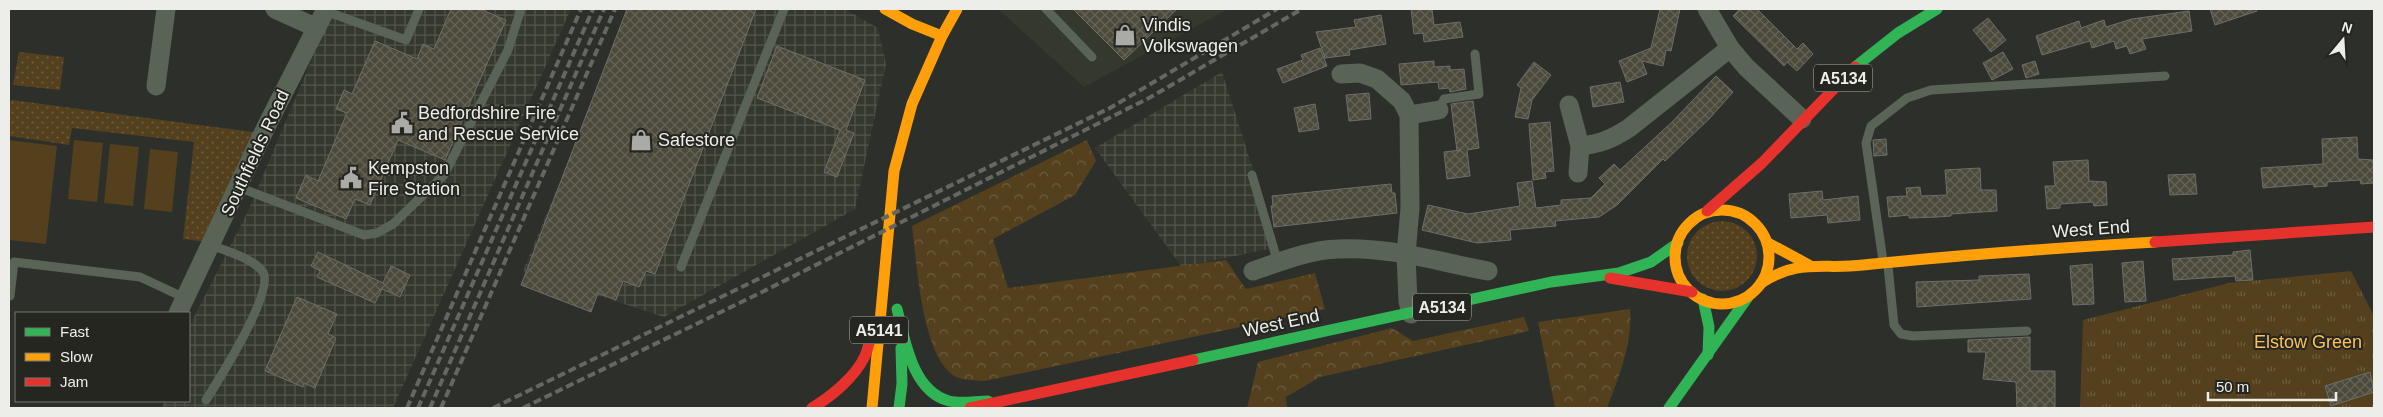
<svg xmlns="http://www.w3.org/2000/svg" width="2383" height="417" font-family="Helvetica,sans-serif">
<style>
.built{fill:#35382d}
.industrial{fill:url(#industrial-grid)}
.grass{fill:url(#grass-dots)}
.forest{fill:url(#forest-crowns)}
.park{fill:url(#park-tufts)}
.pitch{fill:#54401d}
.building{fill:url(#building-cross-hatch);stroke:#6d6e6b}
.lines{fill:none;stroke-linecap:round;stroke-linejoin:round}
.lane{stroke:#596356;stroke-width:9}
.street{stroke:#596356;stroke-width:19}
.fast{stroke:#30b455;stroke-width:11}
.slow{stroke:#ff9f0a;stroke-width:11}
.jam{stroke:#e5322d;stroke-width:11}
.rail{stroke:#636961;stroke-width:4;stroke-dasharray:8 4;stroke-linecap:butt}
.labels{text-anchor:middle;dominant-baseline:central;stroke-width:4;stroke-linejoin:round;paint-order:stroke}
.shield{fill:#252620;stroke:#b1b2ad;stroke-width:1}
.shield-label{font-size:16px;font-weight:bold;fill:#edeeea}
.poi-label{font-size:18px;fill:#edeeea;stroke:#252620;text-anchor:start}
.street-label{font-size:18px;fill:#edeeea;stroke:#252620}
.park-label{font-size:18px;fill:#ffc151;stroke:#252620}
</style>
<defs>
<pattern id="industrial-grid" width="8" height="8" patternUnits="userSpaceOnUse" patternTransform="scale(1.25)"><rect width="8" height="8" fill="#35382d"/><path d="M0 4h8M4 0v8" fill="none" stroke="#53554c"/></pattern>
<pattern id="grass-dots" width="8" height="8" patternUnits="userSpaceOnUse" patternTransform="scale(1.25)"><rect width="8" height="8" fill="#54401d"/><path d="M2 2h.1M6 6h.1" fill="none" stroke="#6d5c3e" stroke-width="1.8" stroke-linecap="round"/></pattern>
<pattern id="forest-crowns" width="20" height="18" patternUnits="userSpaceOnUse" patternTransform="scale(1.25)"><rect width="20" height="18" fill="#54401d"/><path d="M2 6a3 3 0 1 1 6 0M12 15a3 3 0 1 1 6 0" fill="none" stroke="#6d5c3e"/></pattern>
<pattern id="park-tufts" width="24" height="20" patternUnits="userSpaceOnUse" patternTransform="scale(1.25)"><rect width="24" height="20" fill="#54401d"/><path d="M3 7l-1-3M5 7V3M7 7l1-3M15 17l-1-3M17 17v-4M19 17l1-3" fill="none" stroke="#6d5c3e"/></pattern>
<pattern id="building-cross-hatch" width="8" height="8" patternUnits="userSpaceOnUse" patternTransform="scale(1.25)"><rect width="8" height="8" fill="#4c4a3b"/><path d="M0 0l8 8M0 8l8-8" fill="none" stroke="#666458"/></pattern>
</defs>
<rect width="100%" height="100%" fill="#2d2f2b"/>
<path class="built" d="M998,9h230l-144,78z"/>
<g class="industrial">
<path d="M333,9h238l-178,399h-231l2,-7h25v-74l59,-116z"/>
<path d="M631,9h214l33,19 8,36 -31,145 -191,108 -141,-46z"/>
<path d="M1222,72l56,175 -96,20 -87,-119z"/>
</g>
<g class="grass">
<path d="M19,52l45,5 -4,33 -47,-5z"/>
<path d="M12,100l247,33 -51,109 -25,-3 11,-97 -122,-14 -3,17 -60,-9v-34z"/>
<circle cx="1722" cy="256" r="35"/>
</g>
<g class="forest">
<path d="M1087,140l9,21 -21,34 -82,44 15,49 218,-28 20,29 69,-16 10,36 -340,72c-10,-1 -22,0 -31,-5 -33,-22 -37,-113 -42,-150z"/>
<path d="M1630,309c3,33 -11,68 -23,99h-52l-17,-86z"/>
<path d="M1524,317l5,14 -209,46 -34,20 1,11h-40l11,-46 134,-34 21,13z"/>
</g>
<path class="park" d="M2351,271l23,45v92h-294l3,-88 146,-37z"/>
<g class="pitch">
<path d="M9,140l48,6 -11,98 -37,-4z"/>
<path d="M74,140l29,3 -6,59 -29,-3z"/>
<path d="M110,144l29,3 -6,59 -29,-3z"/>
<path d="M150,149l28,3 -6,60 -28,-3z"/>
</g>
<g class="building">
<path d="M451,9h29l26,11 -61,140 -47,-20 -28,65 -15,-6 -9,20 -50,-21 10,-23 12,6 29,-68 -11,-4 8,-19 8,4 23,-53 42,18 6,-15 11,5z"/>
<path d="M627,9h129l-101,265 -9,-3 -7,16 -16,-6 -7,19 -18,-7 -7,19 -70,-27z"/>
<path d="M1073,9h104l-53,51z"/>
<path d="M1411,9h21l2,16 26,-3 3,15 -39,5 -1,-9 -9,1z"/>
<path d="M1660,9h20l-9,42 -5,-1 -3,16 -21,-5 5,13 -20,8 -8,-21 32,-13z"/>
<path d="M1740,9h17l40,40 6,-6 10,11 -16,17 -10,-9 -3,4 -51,-50z"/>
<path d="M2210,9h46l1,2 -42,14z"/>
<path d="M2189,11l3,20 -50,8 4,10 -16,5 -3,-8 -11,3 -2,-8 -22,7 -2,-7 -48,14 -6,-19 43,-15 2,7 23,-8 2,7 26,-8z"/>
<path d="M1381,15l5,29 -37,6 1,5 -25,3 -9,-26 40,-5 -2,-7z"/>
<path d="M1988,18l18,22 -15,12 -18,-22z"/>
<path d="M777,46l88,34 -19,50 8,3 -17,44 -13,-5 16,-42 -83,-32z"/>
<path d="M1320,48l7,18 -44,17 -6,-14 26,-9 -2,-5z"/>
<path d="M2003,52l10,17 -21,11 -9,-17z"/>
<path d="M1434,61v6l16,-1v4l14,-1 2,20 -16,3 -1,-4 -10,1 -1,-7 -37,3 -2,-21z"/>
<path d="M2035,61l4,13 -13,4 -4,-13z"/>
<path d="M1534,62l17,13 -19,25 -4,19 -13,-2 6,-29 -4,-3z"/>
<path d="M1716,76l17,16 -23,26 -45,43 -2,-2 -46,46 -18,12 -44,4 1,5 -46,4 1,10 -34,3 -55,-13 6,-25 40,9 52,-8 -3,-23 15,-2 4,27 25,-3v-5l30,-2 14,-14 -6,-6 15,-14 6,6 52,-48z"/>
<path d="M1620,82l4,20 -31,5 -3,-20z"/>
<path d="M1369,93l2,26 -22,2 -3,-26z"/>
<path d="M1473,101l6,47 -12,2 3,26 -23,3 -3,-27 17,-2 -4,1 -6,-47z"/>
<path d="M1315,104l4,25 -20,3 -5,-24z"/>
<path d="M1550,122l4,49 -9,1 1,6 -13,2 -4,-56z"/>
<path d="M2357,137l1,22 15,1 1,23 -13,1 -1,-4 -33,2v4l-13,1 -1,-3 -50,4 -2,-20 62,-4 -1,-25z"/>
<path d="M1886,139l1,16 -13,1 -1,-16z"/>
<path d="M2088,160l1,21 17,1 1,23 -13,1 -1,-4 -33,2v4l-13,1 -2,-23h10l-2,-24z"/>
<path d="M1980,168l1,22h15l1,21 -46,3v2l-13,1 -29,1v-3l-20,2 -2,-20 20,-1 -1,-8 14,-1 1,9 26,-1 -2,-25z"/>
<path d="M2195,174l2,20 -27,1 -2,-20z"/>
<path d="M1391,184l1,9h3l2,20 -123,14 -3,-21h2l-1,-10z"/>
<path d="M1822,191l1,9 35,-4 2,24 -32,3 -1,-8 -36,3 -2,-24z"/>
<path d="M2250,250l3,30 -17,1 -1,-5 -61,4 -2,-21 61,-4v-3z"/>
<path d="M318,252l65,31 8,-17 19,9 -10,22 -18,-8 -7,14 -58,-26 3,-6 -9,-5z"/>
<path d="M2143,261l3,40 -21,1 -3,-39z"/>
<path d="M2092,264l2,40 -21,1 -3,-39z"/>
<path d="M2029,274l2,25 -114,8 -1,-25 63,-2v-4z"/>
<path d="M297,297l40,17 -9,20 8,4 -21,50 -11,-5 -1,4 -38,-16z"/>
<path d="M2030,337v34h25v37h-38l-1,-26 -33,-3 3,-27h-18v-12z"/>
<path d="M2370,372l4,20 -43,14 -6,-20z"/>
</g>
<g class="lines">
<g class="lane">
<path d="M1046,9l46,48"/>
<path d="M325,11l81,29 13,-31"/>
<path d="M1439,110l5,-11 35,-5 -4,-40"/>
<path d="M1252,175l26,88"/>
<path d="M238,187l126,48 13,-2 16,-9 51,-49 64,-125 13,-41"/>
<path d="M1883,261l-17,-118 5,-17 36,-28 24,-8 234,-14"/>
<path d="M1888,266l6,59 7,9 12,2 114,-5"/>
<path d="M681,267l103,-258"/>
<path d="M10,296l4,-34 126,15 45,21"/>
<path d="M206,400c12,-19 69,-108 57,-128 -10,-14 -36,-20 -51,-27"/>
</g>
<g class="street">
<path d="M275,9l42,19"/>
<path d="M1707,9l23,39 16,19 56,52"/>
<path d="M1341,74l19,-1 17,6 25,22 7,14 1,93 -4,47 2,46 3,13"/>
<path d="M156,86l10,-77"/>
<path d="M1569,105l11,41 -2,27"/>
<path d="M1409,115l30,-5"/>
<path d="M1580,146c20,-2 32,-7 49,-18l101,-80"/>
<path d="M1253,271c27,-9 55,-21 85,-22 49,-3 101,13 150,22"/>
<path d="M178,313l88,-186 60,-118"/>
</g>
<g class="fast">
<path d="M1855,67l43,-34 39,-24"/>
<path d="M1703,299l6,28 -1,28"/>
<path d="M897,309c8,31 15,82 52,92 12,3 26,0 39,0"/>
<path d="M1193,360l358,-78 68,-9 32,-11 27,-19"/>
<path d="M899,408l3,-24 -1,-36"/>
<path d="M1669,408l79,-111"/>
</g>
<g class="slow">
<path d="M885,9l27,15 30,12"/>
<circle cx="1722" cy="257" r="47"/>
<path d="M1768,243l41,22"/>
<path d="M1761,283c39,-25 61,-13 102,-18 97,-10 194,-17 292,-23"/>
<path d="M872,408l22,-237 18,-67 30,-68 15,-27"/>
</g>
<g class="jam">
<path d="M1707,211l55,-48 93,-96"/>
<path d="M2155,242l219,-15"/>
<path d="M1610,278l82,14"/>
<path d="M812,408c20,-12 43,-31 53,-52 4,-10 6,-21 8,-31"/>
<path d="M970,408l223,-48"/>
</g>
<g class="rail">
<path d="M407,408l174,-399"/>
<path d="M418,408l175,-399"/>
<path d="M430,408l174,-399"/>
<path d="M441,408l174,-399"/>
<path d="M493,408l617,-300 167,-99"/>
<path d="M523,408l235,-114 391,-196 153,-89"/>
</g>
</g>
<defs>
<g id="shop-bare" transform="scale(1.725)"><path d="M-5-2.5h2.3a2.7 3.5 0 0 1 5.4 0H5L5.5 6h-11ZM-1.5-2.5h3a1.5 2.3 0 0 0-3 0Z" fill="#aaaba7" stroke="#252620" stroke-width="2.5" paint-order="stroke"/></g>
<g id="civic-bare" transform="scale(1.725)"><path d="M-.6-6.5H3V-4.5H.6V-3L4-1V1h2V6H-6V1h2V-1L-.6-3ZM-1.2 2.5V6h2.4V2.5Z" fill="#aaaba7" stroke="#252620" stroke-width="2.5" paint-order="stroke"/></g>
</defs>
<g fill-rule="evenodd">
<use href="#shop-bare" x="1125" y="35"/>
<use href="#civic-bare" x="402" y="123"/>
<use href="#shop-bare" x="641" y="140"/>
<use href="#civic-bare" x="351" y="178"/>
</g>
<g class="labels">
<g class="shield">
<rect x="1814" y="64.5" width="58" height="27" rx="4"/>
<rect x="1413" y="293.5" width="58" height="27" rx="4"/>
<rect x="850" y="316.5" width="58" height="27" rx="4"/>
</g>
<g class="shield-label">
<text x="1843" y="78">A5134</text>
<text x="1442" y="307">A5134</text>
<text x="879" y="330">A5141</text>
</g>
<g class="poi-label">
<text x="1142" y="25">Vindis<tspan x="1142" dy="21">Volkswagen</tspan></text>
<text x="418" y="113">Bedfordshire Fire<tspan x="418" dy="21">and Rescue Service</tspan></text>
<text x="658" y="140">Safestore</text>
<text x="368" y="168">Kempston<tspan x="368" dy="21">Fire Station</tspan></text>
</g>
<g class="street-label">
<text transform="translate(255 153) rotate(-65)">Southfields Road</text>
<text transform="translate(2091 229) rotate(-4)">West End</text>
<text transform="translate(1281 323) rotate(-12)">West End</text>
</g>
<g class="park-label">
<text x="2308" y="342">Elstow Green</text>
</g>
</g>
<rect width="2383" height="417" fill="none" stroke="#edeeea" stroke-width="20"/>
<rect x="15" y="312" width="175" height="90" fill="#252620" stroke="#757671"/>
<rect x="25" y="328" width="25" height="8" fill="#30b455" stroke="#757671"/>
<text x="60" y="337" font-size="15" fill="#edeeea">Fast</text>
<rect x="25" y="353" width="25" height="8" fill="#ff9f0a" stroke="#757671"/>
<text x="60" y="362" font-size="15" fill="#edeeea">Slow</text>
<rect x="25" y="378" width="25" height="8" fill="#e5322d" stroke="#757671"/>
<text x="60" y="387" font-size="15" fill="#edeeea">Jam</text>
<g transform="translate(2343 40) rotate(18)" stroke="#252620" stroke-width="4" paint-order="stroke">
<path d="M0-4L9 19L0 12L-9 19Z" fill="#edeeea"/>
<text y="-8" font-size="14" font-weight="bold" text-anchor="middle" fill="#edeeea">N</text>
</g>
<path d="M2208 392v8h128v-8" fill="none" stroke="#edeeea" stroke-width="2.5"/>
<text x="2216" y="392" font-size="15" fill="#edeeea" stroke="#252620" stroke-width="4" paint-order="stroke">50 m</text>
</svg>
